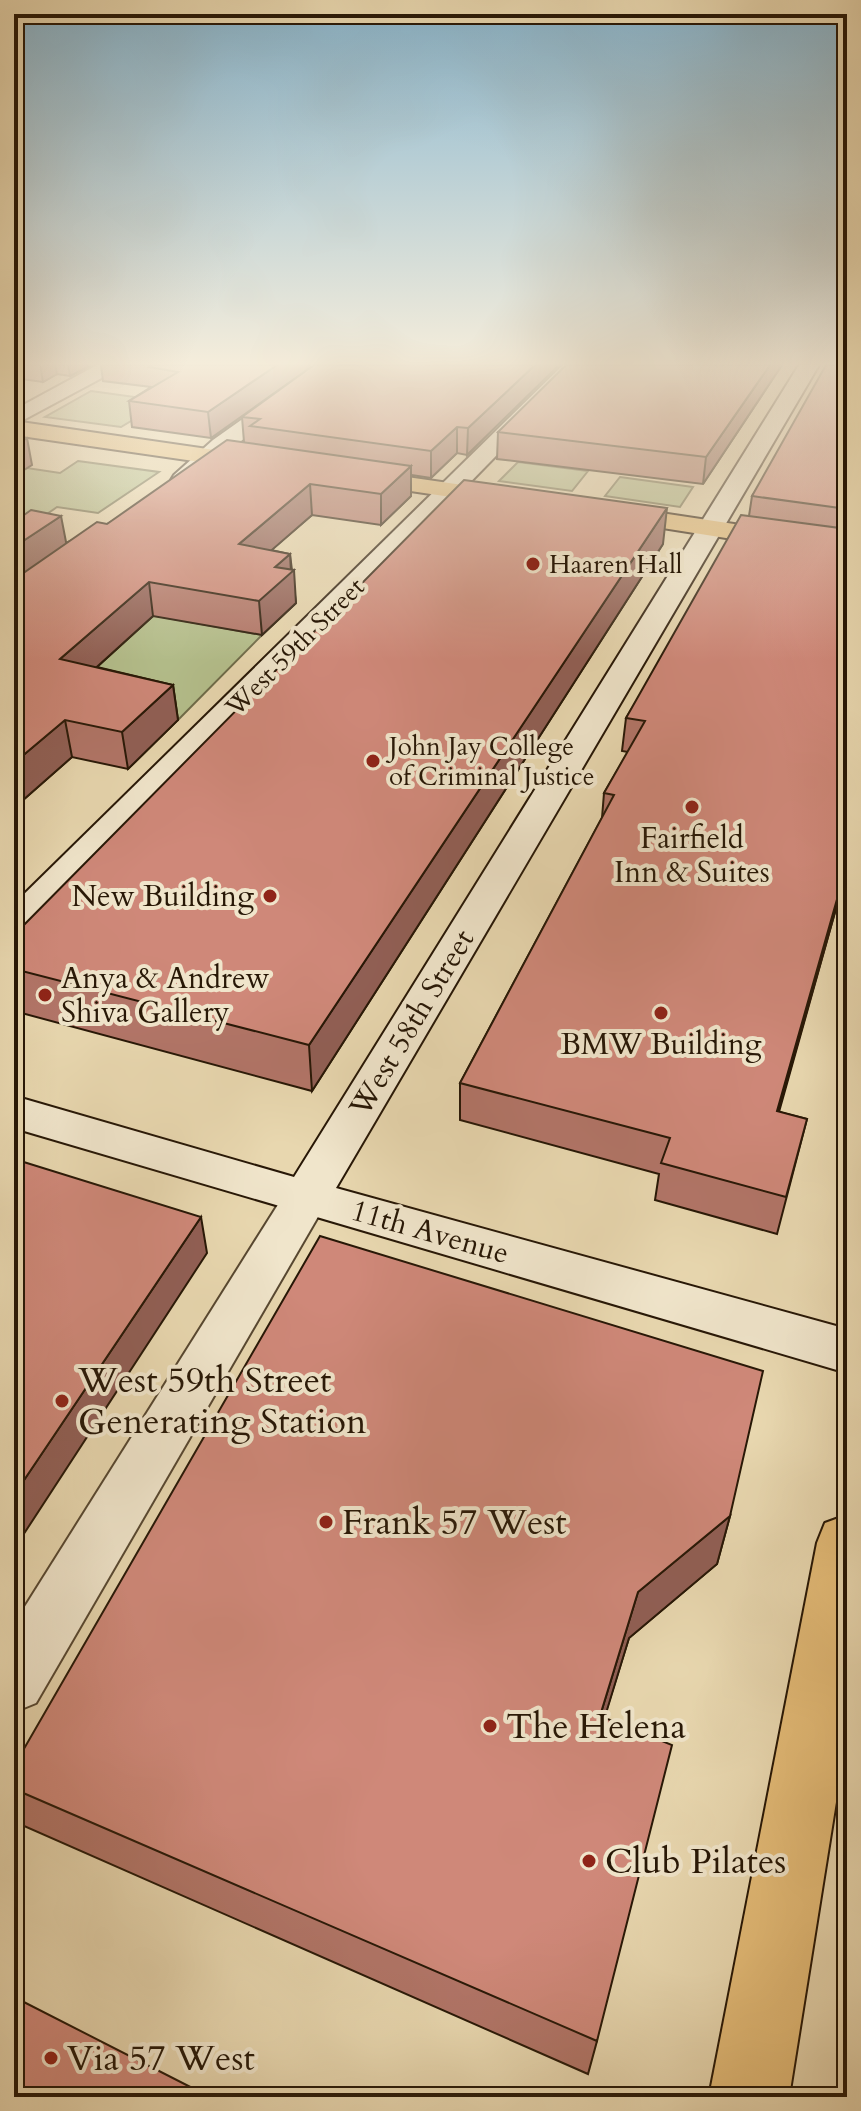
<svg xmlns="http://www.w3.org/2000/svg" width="861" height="2111" font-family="Cardo,serif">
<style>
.green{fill:#b4bf8c;stroke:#6e6b49;stroke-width:2}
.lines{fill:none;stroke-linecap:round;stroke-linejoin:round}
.street-casing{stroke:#574730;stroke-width:4}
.secondary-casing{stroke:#271706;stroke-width:4}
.primary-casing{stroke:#271706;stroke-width:4}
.street{fill:#f0e5cb;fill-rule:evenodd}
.secondary{fill:#f0e5cb;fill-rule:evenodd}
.primary{fill:#e4bc78;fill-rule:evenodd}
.wall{fill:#b27568;stroke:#271706;stroke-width:2}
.shaded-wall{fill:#915f55;stroke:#271706;stroke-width:2}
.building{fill:#cf8879;stroke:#271706;stroke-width:2}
.poi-dot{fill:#8f2418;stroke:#f0e5cb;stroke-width:3}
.labels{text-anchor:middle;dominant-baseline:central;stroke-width:8;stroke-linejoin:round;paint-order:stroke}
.far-poi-label{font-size:26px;fill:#271706;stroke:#f0e5cb;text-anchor:start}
.far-street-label{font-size:26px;fill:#271706;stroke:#f0e5cb}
.poi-label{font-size:30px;fill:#271706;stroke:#f0e5cb}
.street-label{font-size:30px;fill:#271706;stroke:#f0e5cb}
.near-poi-label{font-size:36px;fill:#271706;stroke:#f0e5cb;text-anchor:start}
</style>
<rect width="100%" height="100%" fill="#e8d7af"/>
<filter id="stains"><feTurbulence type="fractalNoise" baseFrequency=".0025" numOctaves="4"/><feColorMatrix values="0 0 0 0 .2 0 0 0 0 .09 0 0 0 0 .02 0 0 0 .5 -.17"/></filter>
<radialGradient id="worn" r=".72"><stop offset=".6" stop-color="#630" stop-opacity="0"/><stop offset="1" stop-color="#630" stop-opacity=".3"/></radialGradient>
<g class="green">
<path d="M91,391l73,10 -43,26 -76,-10z"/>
<path d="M78,461l81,11 -61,41 -41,-6 -20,14 -23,23v-68l13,-8 33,5z"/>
<path d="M518,462l70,9 -16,20 -73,-10z"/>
<path d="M620,477l73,10 -13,20 -75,-11z"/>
<path d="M57,598l205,37 -84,85 -164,-91z"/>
</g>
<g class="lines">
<g class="street-casing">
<g id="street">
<path d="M97,365h38l-2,4 -22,4 -97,52v-15z"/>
<path d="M307,1179l16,5 7,12 -294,507 -22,9v-88l277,-440z"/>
</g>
</g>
<g class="secondary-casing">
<g id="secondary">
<path d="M319,365h24l-114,85 -37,35h-18l-3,-5 3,-5 39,-35z"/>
<path d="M563,365h22l-557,569 -14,4v-34z"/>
<path d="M799,365h20l-483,823 511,141v44l-833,-245v-32l280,81z"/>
</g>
</g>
<g class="primary-casing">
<g id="primary">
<path d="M14,421l249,36 8,2 4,5 -4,5 -8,2 -249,-36z"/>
<path d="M351,469l161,23 9,2 3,5 -3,5 -9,2 -169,-25 -4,-5 4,-5z"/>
<path d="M608,505l239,36v16l-248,-39 -4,-5 4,-5z"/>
<path d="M847,1515v218l-58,364h-80l108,-554 8,-20z"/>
</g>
</g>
<use href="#street" class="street"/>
<use href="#secondary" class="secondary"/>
<use href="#primary" class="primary"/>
</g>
<g class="wall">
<path d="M14,365h77l-21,11 -13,-2 -14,8 -29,-4z"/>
<path d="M101,365h213l-103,73 -79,-11 -3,-26 22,-14 -48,-6z"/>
<path d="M314,365h245l-92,90 -10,-2 -26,25 -20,-3v21l-30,29 -69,-10 -41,35 19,4 6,49 -34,32 -109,-19 -56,51 76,18 5,35 -50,49 -56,-12 -58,51v-294l52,29 41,-19 137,-82 -2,-25z"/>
<path d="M782,365l-79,119 -206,-25 1,-27z"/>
<path d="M847,365v535l-8,-2 -60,214 28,7 -30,115 -122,-34 4,-26 -199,-54v-37l142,-265 2,-25 24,-41 -6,-1 4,-33 123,-202 3,-20z"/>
<path d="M663,544l-351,547 -298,-80v-76z"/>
<path d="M730,1516l-13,48 -88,74 -25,80 -7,323 -9,33 -564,-248 -10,-20v-40z"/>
</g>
<g class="shaded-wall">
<path d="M40,365h15l2,9 -14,8z"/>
<path d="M68,365h23l-21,11z"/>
<path d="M277,365h37l-103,73 -3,-26z"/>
<path d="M535,365h24l-92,90 1,-27z"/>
<path d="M770,365h12l-79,119 3,-27z"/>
<path d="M457,427v26l-26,25v-27z"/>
<path d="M27,438l5,27 -18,11v-30z"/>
<path d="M411,466v30l-30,29v-31z"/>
<path d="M310,484l2,31 -70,61 -3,-32z"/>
<path d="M667,508l-4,36 -351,547 -3,-46z"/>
<path d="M61,516l6,31 -53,37v-37z"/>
<path d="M290,554l1,18 3,-2 2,33 -34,32 -3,-34 16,-34z"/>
<path d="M149,582l4,34 -86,78 -7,-35z"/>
<path d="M173,685l5,35 -50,49 -6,-37z"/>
<path d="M65,720l7,37 -58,51v-45z"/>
<path d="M847,864l-8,34 -71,250 9,-37z"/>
<path d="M201,1217l6,36 -193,296v-54z"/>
<path d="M730,1516l-13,48 -88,74 -37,121 8,-43 38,-124z"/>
</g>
<g class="building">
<path d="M152,365h125l-69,47 -79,-11 49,-29 -29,-5z"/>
<path d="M314,365h221l-67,63 -11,-1 -26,24 -181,-25 10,-7 -18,-2z"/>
<path d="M566,365h204l-64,92 -208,-25z"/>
<path d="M826,365h21v144l-95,-13z"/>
<path d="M14,437l13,1 -13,8z"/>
<path d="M227,440l184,26 -30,28 -71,-10 -71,60 51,10 -15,13 19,3 -35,31 -110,-19 -89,77 113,26 -51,47 -57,-12 -51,43v-186l5,-1 78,-54 10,2z"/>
<path d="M464,480l203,28 -358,537 -295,-76v-34z"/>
<path d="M31,510l30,6 -47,31v-33l10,1z"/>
<path d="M741,515l106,14v335l-70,247 30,8 -21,78 -125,-34 9,-25 -210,-55 154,-288 -10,-2 41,-72 -19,-3z"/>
<path d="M14,1159l187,58 -187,278z"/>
<path d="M320,1236l443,135 -33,145 -92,76 -38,124 72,29 -75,296 -583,-252v-23z"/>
<path d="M14,1997l196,100h-196z"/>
</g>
<linearGradient id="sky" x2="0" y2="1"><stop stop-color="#87b6d0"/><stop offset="0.55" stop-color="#f5eddb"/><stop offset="1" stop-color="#f5eddb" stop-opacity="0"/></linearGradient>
<rect width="861" height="661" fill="url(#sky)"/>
<g class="poi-dot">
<circle cx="533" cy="564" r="8"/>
<circle cx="373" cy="761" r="8"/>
<circle cx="692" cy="807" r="8"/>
<circle cx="270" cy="896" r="8"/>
<circle cx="45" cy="995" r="8"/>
<circle cx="661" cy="1013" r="8"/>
<circle cx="62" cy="1401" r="8"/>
<circle cx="326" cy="1522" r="8"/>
<circle cx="490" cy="1726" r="8"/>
<circle cx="589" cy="1861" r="8"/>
<circle cx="51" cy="2058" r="8"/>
</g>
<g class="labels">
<g class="far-poi-label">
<text x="549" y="564">Haaren Hall</text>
<text x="389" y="746">John Jay College<tspan x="389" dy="30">of Criminal Justice</tspan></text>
</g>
<g class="far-street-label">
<text transform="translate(295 647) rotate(-45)">West 59th Street</text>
</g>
<g class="poi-label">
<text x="692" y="838">Fairfield<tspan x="692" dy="34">Inn &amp; Suites</tspan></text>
<text x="254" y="896" text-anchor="end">New Building</text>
<text x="61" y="978" text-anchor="start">Anya &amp; Andrew<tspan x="61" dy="34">Shiva Gallery</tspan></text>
<text x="661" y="1044">BMW Building</text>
</g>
<g class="street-label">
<text transform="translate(412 1023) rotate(-59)">West 58th Street</text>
<text transform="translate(430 1232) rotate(16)">11th Avenue</text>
</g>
<g class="near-poi-label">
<text x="78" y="1380">West 59th Street<tspan x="78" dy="41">Generating Station</tspan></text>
<text x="342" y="1522">Frank 57 West</text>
<text x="506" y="1726">The Helena</text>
<text x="605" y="1861">Club Pilates</text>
<text x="67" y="2058">Via 57 West</text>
</g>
</g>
<rect width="861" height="2111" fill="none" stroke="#e8d7af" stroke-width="48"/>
<rect x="16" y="16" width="829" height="2079" fill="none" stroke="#271706" stroke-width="4"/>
<rect x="24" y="24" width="813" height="2063" fill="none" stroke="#271706" stroke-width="2"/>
<rect width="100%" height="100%" filter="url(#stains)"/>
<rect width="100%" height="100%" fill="url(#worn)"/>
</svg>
